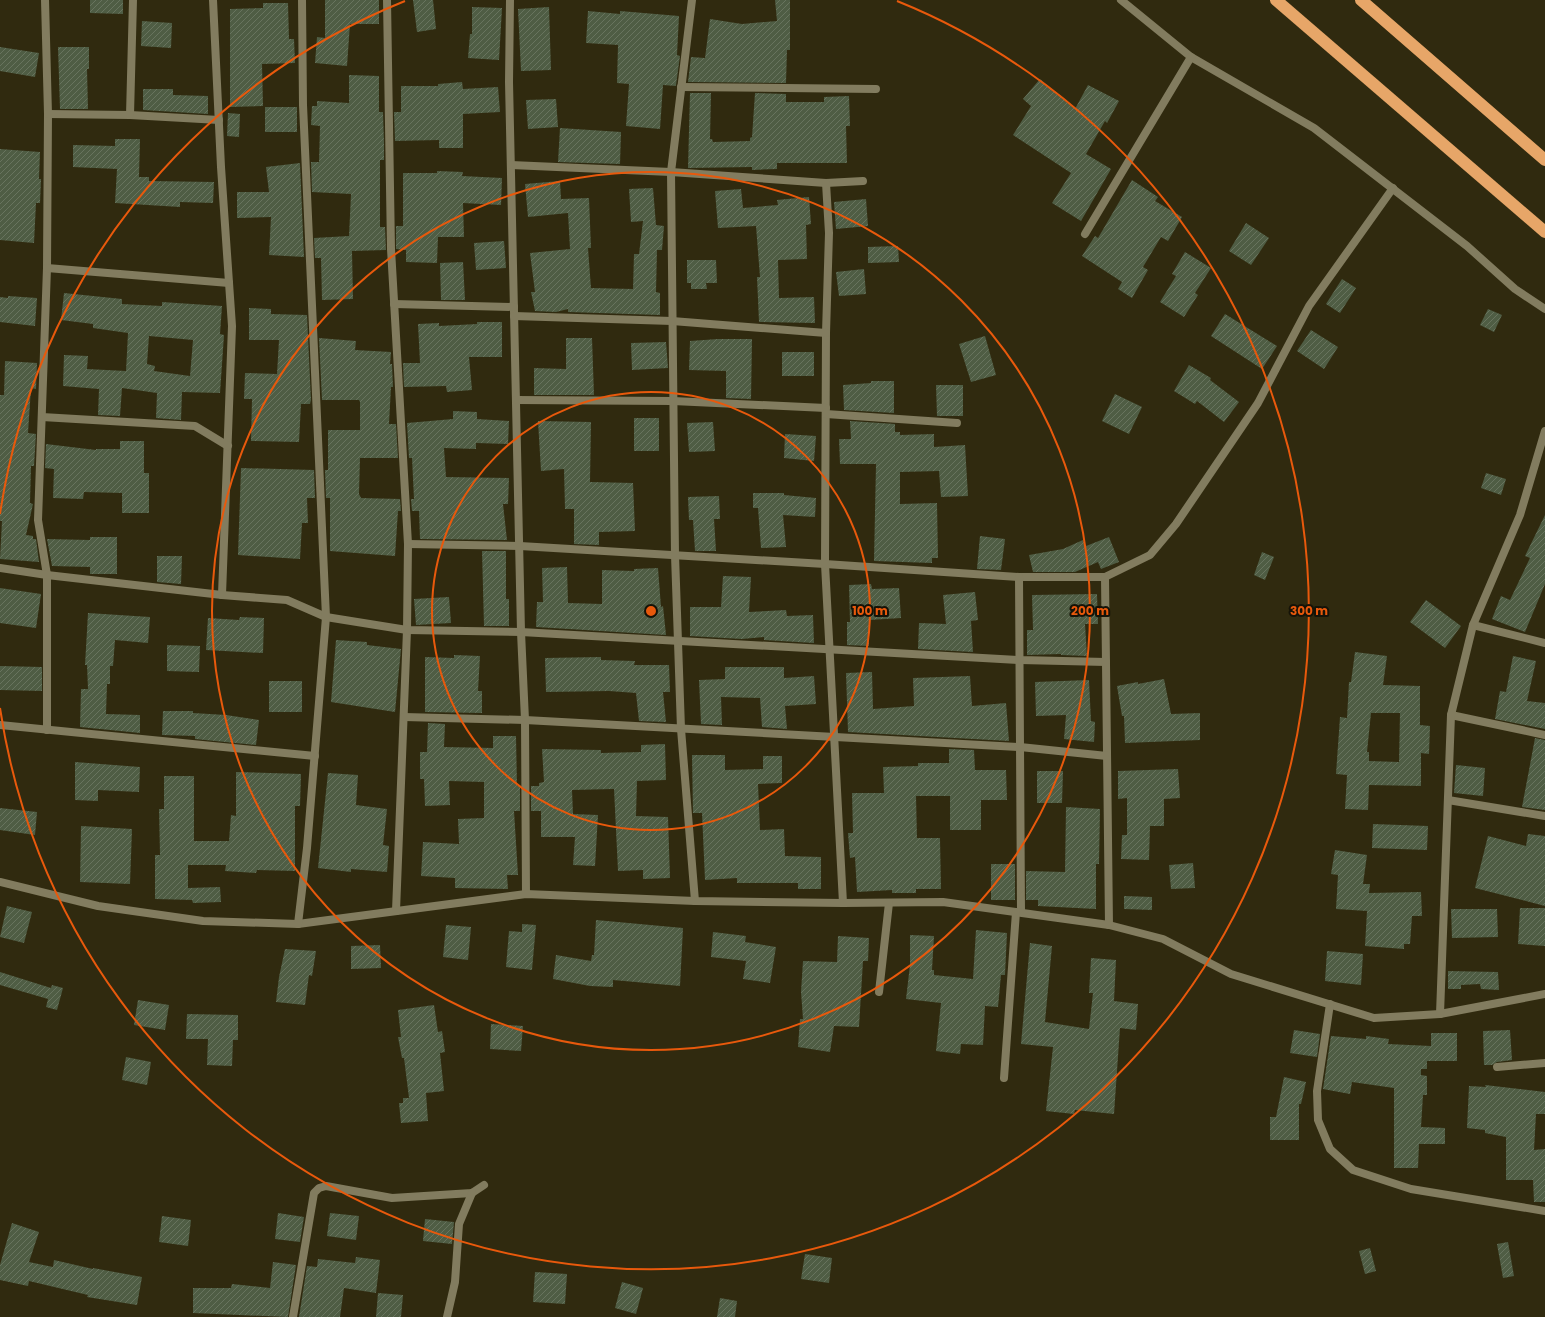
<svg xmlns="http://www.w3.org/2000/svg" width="1545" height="1317" font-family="Poppins,sans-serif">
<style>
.building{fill:url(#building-hatch);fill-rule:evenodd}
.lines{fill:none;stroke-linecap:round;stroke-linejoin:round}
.minor{stroke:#827c5f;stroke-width:8}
.motorway{stroke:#e7a668;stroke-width:12}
.ring{fill:none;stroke:#e8590c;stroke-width:2}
.centre{fill:#e8590c;stroke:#151308;stroke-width:2}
.ring-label{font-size:12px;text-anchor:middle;font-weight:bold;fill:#e8590c;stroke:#151308;stroke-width:4;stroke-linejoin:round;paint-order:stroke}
</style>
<defs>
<pattern id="building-hatch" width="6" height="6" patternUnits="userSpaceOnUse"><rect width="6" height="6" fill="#4f5d44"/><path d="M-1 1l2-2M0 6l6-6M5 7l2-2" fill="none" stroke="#68745e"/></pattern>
</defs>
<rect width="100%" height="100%" fill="#302a0f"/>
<g class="building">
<path d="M90,0h33v14l-33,-1z"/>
<path d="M325,0h54v24h-29l-3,42 -32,-3 2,-26 8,1z"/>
<path d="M413,0h20l3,29 -19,3z"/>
<path d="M775,0h15v50h-3l-1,33 -98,-1 3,-25 14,1 5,-39 32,5 35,-3z"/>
<path d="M263,3h25l1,36h5l1,24 -33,1 1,42 -33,1v-98l33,-1z"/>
<path d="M472,7l30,1 -3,52 -31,-2 2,-24h2z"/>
<path d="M549,7l2,63 -30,1 -3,-62z"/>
<path d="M588,11l32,3v-3l59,5 -2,39 3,1 -4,29v1l-13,-1 -3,44 -34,-3 3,-42 -12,-1 1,-38 -32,-2z"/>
<path d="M142,21l30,2 -1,25 -30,-2z"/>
<path d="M0,47l39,6 -4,24 -35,-6z"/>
<path d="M58,47h31v22h-2l1,40h-28z"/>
<path d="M349,75l30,1v36h4l1,30v18h-4v67h5l1,23 -34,1 1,48 -31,1 -1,-42h-6l-1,-20 35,-2 2,-42 -39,-2 -1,-30h8l1,-36 -9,-1 1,-19h5v-5l32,2z"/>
<path d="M1040,79l35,30 13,-24 31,16 -12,22 -2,-2 -19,33 25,15 -30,52 -29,-18 19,-30 -58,-38 18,-29 -8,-7z"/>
<path d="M462,82l1,7 35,-2 2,25 -37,2v34h-24v-8l-44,1 -1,-29h7v-26h37v-2z"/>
<path d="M143,89h30v6l35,1v18l-65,-4z"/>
<path d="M690,93h21l-1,46h2l1,3 37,-1v-3l2,-1 3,-44 31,1v8h38v-5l25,-1 1,30h-4l1,37h-70v6l-25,1v-3l-64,1z"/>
<path d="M556,99l2,28 -30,2 -2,-29z"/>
<rect x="265" y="107" width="32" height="25"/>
<path d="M228,113l12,1 -1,23 -12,-1z"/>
<path d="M560,128l61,4 -1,32 -62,-2z"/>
<path d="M115,139h25l-1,38h10v4l65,1 -1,21 -33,-1v5l-65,-4 2,-34 -44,-2v-22l42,1z"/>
<path d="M0,149l40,3 -1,27h2l-1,24h-4l-2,40 -34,-3z"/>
<path d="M300,163l4,94 -35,-2 2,-38 -34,1v-26h32l-3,-25z"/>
<path d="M437,171l26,1 -1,4 40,2 -1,27 -38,-2 1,34h-26l-1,26 -31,-1v-12l-10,-1v-23h7v-53h34z"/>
<path d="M1132,180l26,17 -3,4 27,16 -14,24 -7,-4 -18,30 5,3 -16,28 -14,-9 4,-7 -40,-26 13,-20 3,2z"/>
<path d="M560,181l1,18 28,-1 2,50h-3l3,40 42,1 1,-35h5l4,-33 -12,1 -2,-33 24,-1 3,37 8,1 -2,24h-5l-1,42 4,1v22l-92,-3v-3l-12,3 -21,-1 -4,-19h4l-5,-39 40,-4 -2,-36 -40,4 -3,-33z"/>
<path d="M741,189l2,19 35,-3 -1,-5 32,-3 2,27 -5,1 1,34 -29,1 1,38 35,-1 1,26 -56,-1 -2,-45h3l-4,-51 -38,2 -3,-37z"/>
<path d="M866,199l2,27 -32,3 -2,-27z"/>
<path d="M1246,223l23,15 -18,27 -22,-14z"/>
<path d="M504,241l2,27 -30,2 -2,-27z"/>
<path d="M898,246l1,16 -31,1v-16z"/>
<path d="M1185,252l26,16 -16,25 3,2 -14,22 -24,-15 16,-26 -4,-2z"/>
<path d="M687,260h29l1,23h-11l1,6h-16v-6h-4z"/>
<path d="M463,262l2,38h-24l-1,-37z"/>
<path d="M864,269l2,25 -27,2 -3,-24z"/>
<path d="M1342,279l14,9 -16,25 -14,-9z"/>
<path d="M64,293l58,6v5l40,2v-4l60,4 -2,28 4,1 -4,58 -38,-1 -1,28 -25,-2 1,-25 -35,-5 -2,28 -22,-1 1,-26 -36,-3 1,-31 24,1 -1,13 39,2 2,-38 -35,-5v-4l-32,-4zM149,336l44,4 -3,36 -36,-5 1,-5 -8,-2z"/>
<path d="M8,296l29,2 -2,28 -35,-4v-25l8,1z"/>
<path d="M249,308l22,1v5l36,1 4,85 -1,4h-9l-2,38 -48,-1 1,-42h-8l1,-26 32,1 2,-34h-30z"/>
<path d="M1488,309l14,6 -8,17 -14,-7z"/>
<path d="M1225,314l52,32 -15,23 -51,-33z"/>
<path d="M477,322h25v35h-33l3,33 -25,2 -1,-6 -42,1 -1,-24h17l-2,-39 21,-1v3l38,-2z"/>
<path d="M1311,330l27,17 -14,22 -27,-18z"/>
<path d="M985,336l11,39 -25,7 -12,-38z"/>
<path d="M319,338l37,3 -1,9 36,2 -1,12h2l1,23h-2l-2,37h7l2,34h-38l-1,36 2,4 39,1 1,12h-3l-3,45 -65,-5v-53h-4l-1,-28h3v-40h32v-28l-1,-2h-37z"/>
<path d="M566,338h26l2,57h-60v-27l32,1z"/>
<path d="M718,339h34l-1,60 -25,-1v-27l-37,-1 1,-29z"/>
<path d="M666,342l2,26 -36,2 -1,-27z"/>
<rect x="782" y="352" width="32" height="24"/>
<path d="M5,361l32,2 -1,26 -5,-1 -3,45 8,1 -2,32h-3l-1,37 3,1 -7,31 7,1v3h3l3,23 -39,-3 2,-38h-2v-126h4z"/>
<path d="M1189,365l22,13 -1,2 29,22 -15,20 -27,-21 -2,3 -21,-13z"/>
<path d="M871,381h23v32l-50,-3 -1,-25 28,-2z"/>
<path d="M936,385h27v31h-26z"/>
<path d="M1115,394l27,13 -13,27 -27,-13z"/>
<path d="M453,411l24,1v7l32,2 -1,23 -32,-1v6l-32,-1 2,29 63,1 -1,26h-5l4,36 -87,-1 -1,-28h-7l-1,-12h3l-2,-41h-3l-2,-35 46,-4z"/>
<rect x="634" y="418" width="25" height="33"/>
<path d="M538,421l53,1 -1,60 43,1 2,48 -36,1v13l-25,-1v-35h-9l-1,-40 -23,2z"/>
<path d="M850,421l45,3v8h5v3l34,-1v13l31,-2 3,51 -27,1 -2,-26 -39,1v32l37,-1 1,55h-6v5l-58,-2 2,-97h-36l-1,-25h12z"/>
<path d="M713,422l2,29 -26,1 -2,-29z"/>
<path d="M785,434l31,2 -2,25 -30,-3z"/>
<path d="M120,441h24v32h5v40h-27v-20l-38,-1 -1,7 -30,-1 1,-29 -9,-1 1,-24 50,6v-1h24z"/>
<path d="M241,468l73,2 1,28h-8l1,25h-6l-2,36 -62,-4z"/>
<path d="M1486,473l20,6 -5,16 -20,-7z"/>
<path d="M753,493h31v2l32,3 -1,19 -32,-2 3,32 -25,1 -3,-40h-5z"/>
<path d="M719,496l1,23h-6l2,32h-21l-2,-31h-4l-1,-23z"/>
<path d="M1545,515v69l-20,48 -33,-13 9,-23 9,4 20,-42 -5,-2z"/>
<path d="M980,536l25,3 -4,31 -24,-1z"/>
<path d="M90,537h27v37h-27v-7l-38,-1 -5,-27 43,1z"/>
<path d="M1109,537l10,25 -18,7 -3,-7 -23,10h-42l-4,-17 34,-6 20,-9 3,6z"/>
<path d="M482,551h24v48h3v27h-25z"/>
<path d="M1262,552l12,5 -9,23 -11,-5z"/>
<path d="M157,556h25l-1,28 -24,-2z"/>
<path d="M567,567l1,36 34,1v-34l32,1v-2l24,-1 3,39 2,-1 3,29 -130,-8 1,-25h6l-1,-34z"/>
<path d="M723,576l28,1 -2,35 37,-2 1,6 26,-1 1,28 -50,-3v-3l-22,2 -52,-3v-29h31z"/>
<path d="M871,584l1,5 27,-1 2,30 -32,2v26l-22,-1v-23h3l-1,-37z"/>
<path d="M0,588l41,6 -5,34 -36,-5z"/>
<path d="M975,592l3,28 -7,1 2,31 -55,-3 1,-26 27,1 -3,-29z"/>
<path d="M1097,594l1,30h-13l2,32 -26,-1v-1l-34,1v-25h6l-1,-35z"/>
<path d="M449,597l2,26 -35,2 -2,-26z"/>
<path d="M1426,600l35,26 -16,22 -35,-26z"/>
<path d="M88,613l62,4 -2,26 -33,-3 -2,26h-3v18h-3l-1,30 34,1v18l-60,-6 1,-38h7l-1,-24h-2z"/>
<path d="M240,617l24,1 -1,35 -57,-3 2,-32 31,2z"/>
<path d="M336,640l31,2v3l34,4 -6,63 -64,-10z"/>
<path d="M167,645l33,1 -1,26 -32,-1z"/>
<path d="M1355,652l32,4 -4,29 37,1v39l10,1 -1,28 -8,-1v33l-52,-1 -1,25 -23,-1 2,-34 -11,-1 4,-57 7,1 2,-36h2zM1371,713h29l-1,49 -30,-1v-9h-2z"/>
<path d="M454,655l26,1 -2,35h4v22l-57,-1v-55l29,1z"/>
<path d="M1513,656l23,5 -9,40 18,2v26l-50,-10 5,-28 6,1z"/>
<path d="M601,657v3l34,1 -1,4h35l1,27h-7l3,30 -27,-1 -3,-28 -27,-2 -63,1 -1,-34z"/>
<path d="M0,666l42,1v24l-42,-1z"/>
<path d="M725,667h59v11l30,-2 2,28 -31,2 2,23 -25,-2 -2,-29 -39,-1 1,28 -21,-1 -2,-44 26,-1z"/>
<path d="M872,672l1,37 41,-3 -1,-28 57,-2 2,30 34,-3 3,38 -161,-9 -2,-59z"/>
<path d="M1164,679l7,35 29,-1v27l-75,3 -1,-27h-2l-5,-30 21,-4v2z"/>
<path d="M1089,680l2,41 4,1 -1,20 -30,-3 2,-24 -30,1 -1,-34z"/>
<rect x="269" y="681" width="33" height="31"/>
<path d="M163,711h30v2l33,2 33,5 -3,25 -61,-6v-3l-33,-1z"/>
<path d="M428,723l17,1 -1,23 49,1v-12h23l1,50h3v25h-6l4,64h-11l1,14 -53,-1v-10l-34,-2 2,-34 36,2 -1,-25 26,-1v-36l-35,-1 1,24 -25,1 -1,-27h-4v-27h7z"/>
<path d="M1535,738l10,2v70l-23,-3z"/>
<path d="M665,744l1,36 -29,1 -1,35 32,1 2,61 -27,1v-9l-25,1 -4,-82 -42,1 1,24 25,1 -3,51 -22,-1 2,-28h-34v-26h-10v-25h8v-3l5,-1 -2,-33 59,1v3l40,-1v-7z"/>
<path d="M949,749l25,1 1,20h31l1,30h-26v30h-31v-34h-34l1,42h23l1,51h-25v4h-24v-3l-35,2 -2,-35 -5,1 -2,-25h5l-1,-40h32l-1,-26 35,-1v-3h31z"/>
<path d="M692,755h33v15l38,-1v-13h19v27l-24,1 2,46 24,-1 1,27 36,1v32h-23v-6h-61v-5l-32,2 -3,-67h-9z"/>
<path d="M75,762l65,5 -1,25 -41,-2v11l-23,-1z"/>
<path d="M1456,765l29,3 -2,28 -29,-3z"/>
<path d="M1178,769l2,29 -16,1v27h-14l-1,34 -28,-1 1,-24h5v-37l-9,1v-28z"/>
<path d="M1037,771h26l-1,32h-25z"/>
<path d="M236,772l65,2 -1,32h-5v65l-38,-1 -1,3 -31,-2 1,-6h-38v23l32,-1 1,15 -28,1 -1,-3 -37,-1v-44h5l-1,-46h5v-33h30v65h35l2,-26 5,1z"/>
<path d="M328,773l30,2 -2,30 31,4 -4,36 6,1 -2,26 -36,-3v3l-33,-4z"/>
<path d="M1066,807l34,2 -1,55h-3v45l-58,-3v-6h-12v-29l39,1z"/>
<path d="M0,808l37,4 -2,23 -35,-5z"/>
<path d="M1373,824l55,2 -1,24 -55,-2z"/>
<path d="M81,826l51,3 -2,55 -50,-2z"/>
<path d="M1528,834l17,2v70l-70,-18 13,-52 38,10z"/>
<path d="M1335,850l32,5 -4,29h7l-1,9 52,-1 1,24h-10l-2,28h-6v5l-39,-3 2,-35 -31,-2 2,-34 -7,-1z"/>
<path d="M1193,863l2,25 -24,1 -2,-24z"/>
<rect x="991" y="864" width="24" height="36"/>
<path d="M1124,896l28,1v13l-28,-1z"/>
<path d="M7,906l25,6 -8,31 -24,-6z"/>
<path d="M1520,908h25v38l-27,-2z"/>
<path d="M1451,909h46l1,28 -46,1z"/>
<path d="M596,920l87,8 -3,58 -67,-6v7l-23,-1 -37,-7 3,-24 35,6 1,-6h2z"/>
<path d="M522,924l14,1 -4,45 -26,-3 3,-36 13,1z"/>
<path d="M446,925l25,2 -3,33 -25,-3z"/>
<path d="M976,930l31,3 -2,42h-4l-3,32 -13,-1 -2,39 -22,-1 -1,10 -24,-3 5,-48 -35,-4 4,-34v-30l24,1 -2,34h2v5l39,4z"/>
<path d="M713,932l33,4 -1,6 31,5 -6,36 -27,-4 3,-18 -35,-4z"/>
<path d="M838,936l31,2 -1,23h-5l-4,66 -25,-1 -4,26 -32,-5 2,-28h3l-2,-27 2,-31 34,1z"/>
<path d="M1030,943l22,3 -7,76 44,7 4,-36h-4l2,-35 25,2 -2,41 24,3 -2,26 -16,-2 -6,86 -39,-4 -1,4 -28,-3 7,-64 -32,-3z"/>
<path d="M380,945l1,23 -30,1v-23z"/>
<path d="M285,949l31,2 -4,25 -3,-1 -4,30 -29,-3 3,-25z"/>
<path d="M1327,951l36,3 -2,31 -36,-4z"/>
<path d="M1448,971l50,1 1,18 -18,-1 -1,-5 -19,1v4h-13z"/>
<path d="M0,972l51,16 1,-3 11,3 -6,22 -11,-3 2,-8 -48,-14z"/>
<path d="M138,1000l31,5 -4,25 -31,-5z"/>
<path d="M434,1005l4,27 4,-1 3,21 -5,1 4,38 -18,2 2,28 -27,2 -2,-20h4v-5h6l-5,-40h-2l-4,-21h3l-3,-27z"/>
<path d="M187,1014l51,1v25h-5l-1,26 -25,-1 1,-26h-22z"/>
<path d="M491,1024l32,2 -2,25 -31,-2z"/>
<path d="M1294,1030l26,4 -3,23 -27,-4z"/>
<path d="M1510,1030l2,30 -15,2 -5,3h-8l-1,-34z"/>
<path d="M1431,1033h26v28h-30v8h-6v6l6,1v19h-4l-2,32 24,1v16h-26l-1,24h-24v-80l-42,-6 -2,12 -27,-5 8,-53 35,3v-3l23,3 -1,5 43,2z"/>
<path d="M126,1057l25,5 -4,23 -25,-5z"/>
<path d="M1284,1077l22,5 -5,22h-2v36h-29v-23h6z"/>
<path d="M1485,1085l60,7v22h-9l-2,36 11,-1v53h-11l-1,-22h-27v-43l-21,-4v-3l-18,-2 2,-42 17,1z"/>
<path d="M278,1213l26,4 -4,25 -25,-3z"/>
<path d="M330,1213l29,3 -3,24 -29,-4z"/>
<path d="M162,1216l29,4 -3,26 -29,-4z"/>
<path d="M425,1219l29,3 -2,22 -29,-3z"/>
<path d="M12,1223l27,9 -10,30 24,5 1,-7 39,9v-1l49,9 -5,28 -50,-8 1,-2 -59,-14 -1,5 -28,-6v-15z"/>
<path d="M1508,1242l6,34 -11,2 -6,-34z"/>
<path d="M1370,1248l6,23 -11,3 -6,-23z"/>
<path d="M805,1254l27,4 -3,25 -28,-4z"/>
<path d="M356,1257l24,3 -4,33 -32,-5 -4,29h-41l8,-51 10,1 1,-8 37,4z"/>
<path d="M273,1262l23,3 -8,52 -95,-4v-25h38l1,-4 38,4z"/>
<path d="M535,1272l32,2 -2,30 -32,-2z"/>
<path d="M622,1282l21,6 -7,26 -21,-6z"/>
<path d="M378,1293l25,2 -2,22h-25z"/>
<path d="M720,1298l17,3 -2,16h-18z"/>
</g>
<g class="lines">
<g class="minor">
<path d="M45,0l3,114 -1,154 -9,252 9,55v155"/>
<path d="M133,0l-3,115 89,5"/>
<path d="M213,0l8,167 11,159 -10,269"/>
<path d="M387,0l4,249 17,295 -1,86 -11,281"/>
<path d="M510,0l-1,82 12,550 4,88 1,174"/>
<path d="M692,0l-21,172 4,383 6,174 14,172"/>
<path d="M1121,0l70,57 123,71 153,118 48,43 30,20"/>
<path d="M681,87l195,2"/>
<path d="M48,114l82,1"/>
<path d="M511,165l160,7 155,11 37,-2"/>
<path d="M826,183l3,50 -3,100 -1,231 18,339"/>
<path d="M1085,234l106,-177"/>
<path d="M47,268l182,15"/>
<path d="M394,304l120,3"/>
<path d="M514,316l158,5 154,12"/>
<path d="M516,400l157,1 153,7"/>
<path d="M826,414l131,9"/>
<path d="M42,417l153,9 33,20"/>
<path d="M408,544l112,2 305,18 194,13h86l45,-22 26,-31 82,-121 51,-97 84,-118"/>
<path d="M0,568l47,7 175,20 65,5 39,17 81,13 114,2 499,28 86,2"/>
<path d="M1019,577l2,335"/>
<path d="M1105,577l4,348"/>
<path d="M1473,625l72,18"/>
<path d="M1451,715l94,20"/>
<path d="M404,717l121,3 495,27 87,9"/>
<path d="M0,725l315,31"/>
<path d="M1448,800l97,16"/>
<path d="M0,882l98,24 105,15 95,3 228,-30 169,7 148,2 100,-1 166,23 54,14 68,35 143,44 66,-4 105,-20"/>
<path d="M298,924l9,-76 19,-231 -23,-512 -1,-105"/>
<path d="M879,992l10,-89"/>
<path d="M1330,1004l-13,87 1,29 12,29 23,21 58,19 134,22"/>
<path d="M1440,1014l11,-299 22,-90 47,-110 25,-84"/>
<path d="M1497,1067l48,-4"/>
<path d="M1004,1078l12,-166"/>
<path d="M293,1317l21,-124 5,-5 7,-2 66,12 80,-5 12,-8"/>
<path d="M447,1317l8,-35 4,-58 13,-31"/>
</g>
<g class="motorway">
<path d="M1276,0l269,232"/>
<path d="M1361,0l184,160"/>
</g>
</g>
<g class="ring">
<circle cx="651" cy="611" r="219"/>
<circle cx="651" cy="611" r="439"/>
<path d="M0 514A658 658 0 0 1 405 1M897 1A658 658 0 1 1 0 708"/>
</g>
<circle cx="651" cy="611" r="6" class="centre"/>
<g class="ring-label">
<text x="870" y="615">100 m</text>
<text x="1090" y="615">200 m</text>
<text x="1309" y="615">300 m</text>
</g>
</svg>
